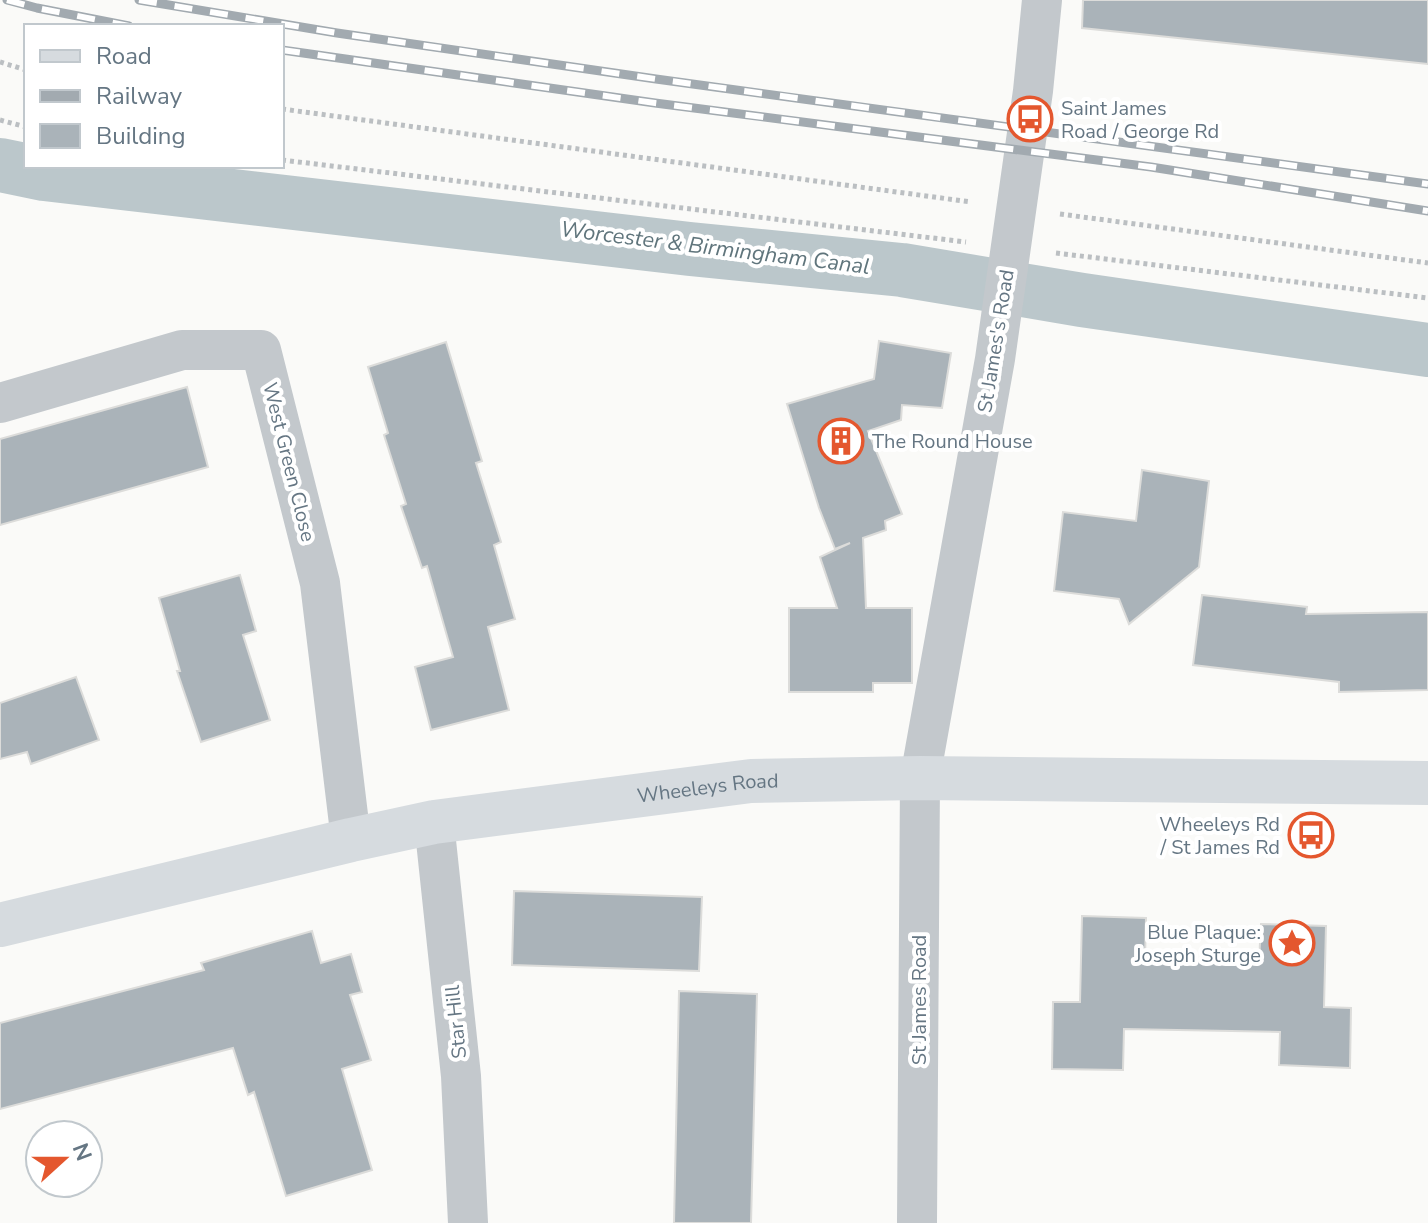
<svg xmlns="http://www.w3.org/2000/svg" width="1428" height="1223" font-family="'Nunito Sans',sans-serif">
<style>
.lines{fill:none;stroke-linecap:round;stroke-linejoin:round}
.canal{stroke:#bbc7cb;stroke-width:54}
.building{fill:#aab3b9;stroke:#dcdcda;stroke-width:2}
.path{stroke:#bbbfc2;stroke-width:5;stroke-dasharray:4 4;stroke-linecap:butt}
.street{stroke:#c3c8cc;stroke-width:40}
.secondary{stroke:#d6dbdf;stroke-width:44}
.rail-casing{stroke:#a2aab0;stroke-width:9}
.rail{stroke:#fff;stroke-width:6;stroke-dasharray:18;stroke-linecap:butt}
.labels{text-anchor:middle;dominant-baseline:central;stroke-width:8;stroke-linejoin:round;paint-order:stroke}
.poi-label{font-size:20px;fill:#657683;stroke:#fff;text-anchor:start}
.street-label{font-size:20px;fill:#657683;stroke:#fff}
.water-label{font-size:22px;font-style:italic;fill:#60757c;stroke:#fff}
</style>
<rect width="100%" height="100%" fill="#fafaf8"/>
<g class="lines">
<path class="canal" d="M0,165l44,9 646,75 212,21 180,30 346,50"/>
</g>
<g class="building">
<path d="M1083,0h345v64l-346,-36z"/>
<path d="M879,341l72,12 -9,55 -40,-3 -1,15 -33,11 34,83 -17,7 1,9 -23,8 3,70h46v75h-39v9h-84v-84h48l-17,-51 30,-14 -15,6 -16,-41 -32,-104 87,-25z"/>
<path d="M446,342l36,119 -6,2 25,79 -7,3 21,74 -27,8 21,83 -78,20 -16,-63 38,-10 -26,-91 -5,2 -21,-62 5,-2 -22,-69 4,-2 -20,-66z"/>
<path d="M187,387l21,80 -208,58v-86z"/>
<path d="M1142,470l67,11 -10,86 -70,57 -10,-25 -65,-8 9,-79 73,9z"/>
<path d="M240,575l16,56 -13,4 27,85 -69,22 -24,-71h3l-21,-73z"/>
<path d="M1202,595l105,12 -1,7 122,-2v78l-89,2v-10l-146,-17z"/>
<path d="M76,677l23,63 -68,24 -4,-12 -27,7v-56z"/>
<path d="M514,891l188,6 -3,74 -187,-6z"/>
<path d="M1082,916l64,2 -1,41 114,3 2,-38 65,2 -2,81 27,1 -1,60 -71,-3 1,-33 -156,-3 -1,41 -71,-1 1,-67h27z"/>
<path d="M312,931l9,32 30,-9 11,38 -12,3 21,65 -29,9 30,101 -86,26 -32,-104 -6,3 -15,-47 -233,61v-86l204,-53 -3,-7z"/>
<path d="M679,991l78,3 -6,229h-77z"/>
</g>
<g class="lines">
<g class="path">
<path d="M0,62l26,8"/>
<path d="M282,109l689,93"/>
<path d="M0,120l26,7"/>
<path d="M282,160l684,82"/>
<path d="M1060,214l368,49"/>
<path d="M1056,253l372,45"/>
</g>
<g class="street">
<path d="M0,403l182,-53h79l59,233 31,257"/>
<path d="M434,822l27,254 7,147"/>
<path d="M917,1223l3,-445 75,-419 38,-268 9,-91"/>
</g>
<path class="secondary" id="s1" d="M0,925l351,-85 83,-18 317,-41 169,-3 508,5"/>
<g class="rail-casing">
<g id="rail">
<path d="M7,0l30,8 92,18"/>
<path d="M139,0l198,33 319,46 772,105"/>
<path d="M282,50l373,53 496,64 277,44"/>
</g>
</g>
<use href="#rail" class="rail"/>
</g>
<defs>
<g id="bus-ring" transform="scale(2.3)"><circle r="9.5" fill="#fff" stroke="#e4572e" stroke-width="1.5"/><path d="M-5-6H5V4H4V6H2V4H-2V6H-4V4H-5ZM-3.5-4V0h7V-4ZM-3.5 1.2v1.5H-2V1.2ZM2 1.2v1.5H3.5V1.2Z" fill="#e4572e"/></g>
<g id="building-ring" transform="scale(2.3)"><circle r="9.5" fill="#fff" stroke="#e4572e" stroke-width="1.5"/><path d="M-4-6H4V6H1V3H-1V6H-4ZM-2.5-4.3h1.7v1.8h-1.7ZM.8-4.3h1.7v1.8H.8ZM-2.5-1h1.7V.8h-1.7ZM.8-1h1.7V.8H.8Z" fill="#e4572e"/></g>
<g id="sight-ring" transform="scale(2.3)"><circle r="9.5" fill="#fff" stroke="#e4572e" stroke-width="1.5"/><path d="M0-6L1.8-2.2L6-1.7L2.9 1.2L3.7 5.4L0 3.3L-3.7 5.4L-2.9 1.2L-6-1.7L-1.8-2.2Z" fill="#e4572e"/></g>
</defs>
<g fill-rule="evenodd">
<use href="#bus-ring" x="1030" y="119"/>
<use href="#building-ring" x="841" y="441"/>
<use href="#bus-ring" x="1311" y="835"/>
<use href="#sight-ring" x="1292" y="943"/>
</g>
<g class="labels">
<g class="poi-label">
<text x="1061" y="108">Saint James<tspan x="1061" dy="23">Road / George Rd</tspan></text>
<text x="872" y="441">The Round House</text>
<text x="1280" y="824" text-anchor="end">Wheeleys Rd<tspan x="1280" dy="23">/ St James Rd</tspan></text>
<text x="1261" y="932" text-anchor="end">Blue Plaque:<tspan x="1261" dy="23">Joseph Sturge</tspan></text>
</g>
<g class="street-label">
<text transform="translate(996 341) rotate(-81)">St James's Road</text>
<text transform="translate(289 462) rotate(76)">West Green Close</text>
<text stroke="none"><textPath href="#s1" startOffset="722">Wheeleys Road</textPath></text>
<text transform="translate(919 1000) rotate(-90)">St James Road</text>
<text transform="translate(456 1022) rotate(-96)">Star Hill</text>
</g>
<g class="water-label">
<text transform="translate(715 248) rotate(7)">Worcester &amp; Birmingham Canal</text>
</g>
</g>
<rect x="24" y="24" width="260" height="144" fill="#ffffff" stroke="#c1c8cd" stroke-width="2"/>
<rect x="40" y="50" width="40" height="12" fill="#d6dbdf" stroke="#c1c8cd" stroke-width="2"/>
<text x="96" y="64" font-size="24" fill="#657683">Road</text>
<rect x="40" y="90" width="40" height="12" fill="#a2aab0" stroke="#c1c8cd" stroke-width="2"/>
<text x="96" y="104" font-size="24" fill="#657683">Railway</text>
<rect x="40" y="124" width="40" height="24" fill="#aab3b9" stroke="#c1c8cd" stroke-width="2"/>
<text x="96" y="144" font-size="24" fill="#657683">Building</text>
<g transform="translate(64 1159) rotate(69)"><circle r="38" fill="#ffffff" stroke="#c1c8cd" stroke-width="2"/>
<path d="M0-6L14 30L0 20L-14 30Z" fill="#e4572e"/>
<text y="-12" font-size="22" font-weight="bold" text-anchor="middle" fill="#657683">N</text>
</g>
</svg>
